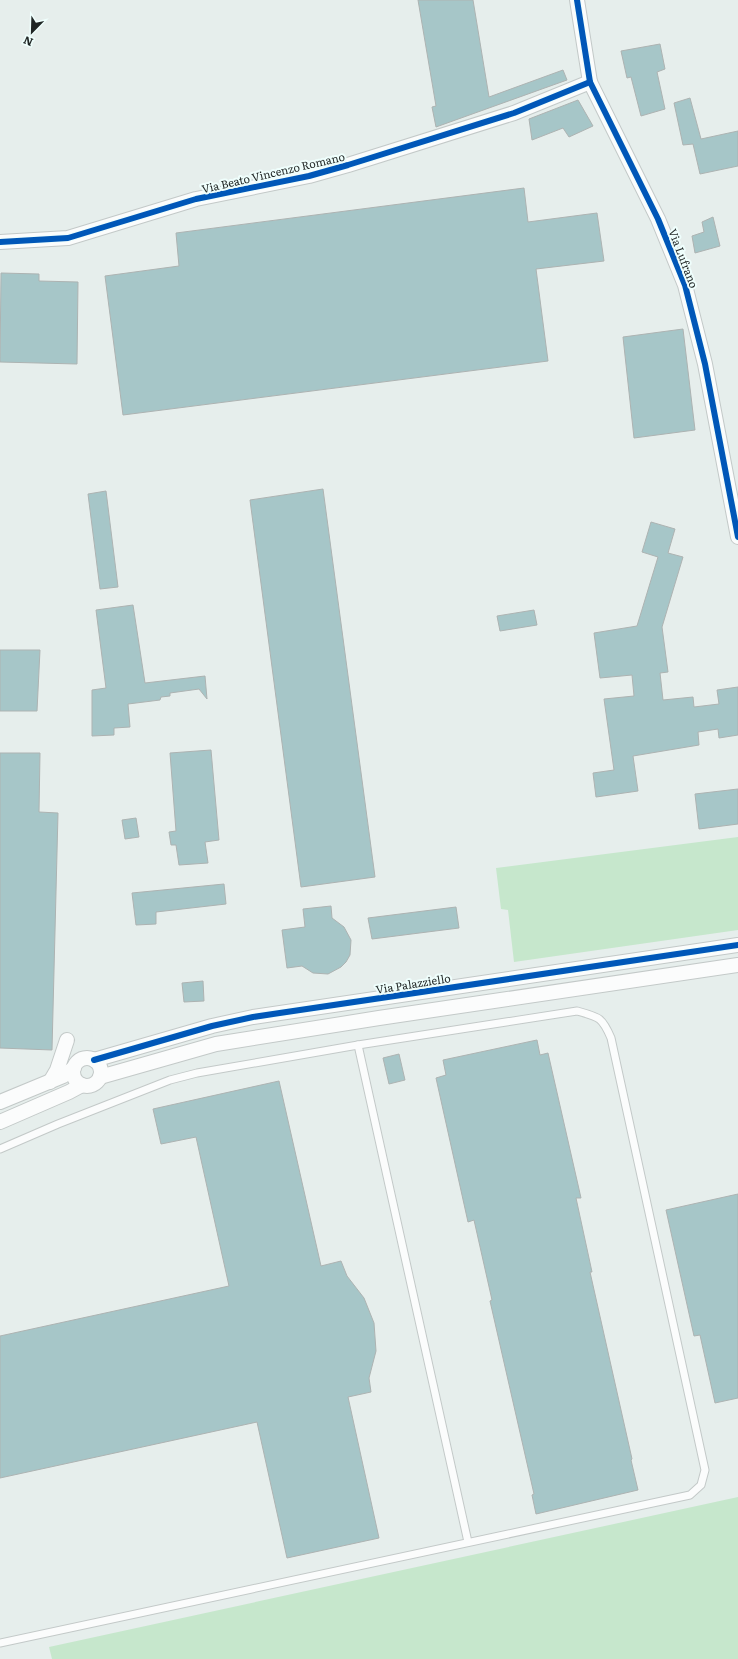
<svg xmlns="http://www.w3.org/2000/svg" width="738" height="1659" font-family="Literata,serif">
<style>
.green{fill:#c6e7cc}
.building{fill:#a6c6c8;stroke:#adb3b2}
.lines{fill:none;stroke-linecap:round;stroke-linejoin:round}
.service-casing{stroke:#c3c9c8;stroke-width:9}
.minor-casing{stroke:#c3c9c8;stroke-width:16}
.service{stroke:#fbfcfc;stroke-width:7}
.minor{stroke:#fbfcfc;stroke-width:14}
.cycleway-casing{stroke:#effefc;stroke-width:8}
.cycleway{stroke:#0057b8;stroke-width:6}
.labels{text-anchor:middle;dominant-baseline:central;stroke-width:4;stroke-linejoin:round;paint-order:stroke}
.street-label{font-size:11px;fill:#1f2524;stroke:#effefc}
</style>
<rect width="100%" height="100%" fill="#e6eeec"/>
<g class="green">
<path d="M738,837v93l-224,32 -6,-52 -7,-1 -5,-41z"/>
<path d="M738,1497v162h-686l-3,-12z"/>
</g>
<g class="building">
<path d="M418,0h55l16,97 74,-27 4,10 -131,47 -4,-20 4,-1z"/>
<path d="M660,44l5,25 -8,3 8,37 -24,7 -10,-39 -4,1 -6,-27z"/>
<path d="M690,98l11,41 37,-8v35l-38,8 -7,-30 -10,1 -9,-42z"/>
<path d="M578,100l15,26 -24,11 -6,-9 -31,12 -3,-21z"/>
<path d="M524,188l4,34 69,-9 7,48 -68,8 12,92 -425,54 -18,-139 74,-10 -3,-33z"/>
<path d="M713,217l7,29 -25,7 -3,-17 12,-4 -2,-10z"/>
<path d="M1,273l38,1v7l39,1 -1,82 -77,-2z"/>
<path d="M683,329l12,101 -61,8 -11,-101z"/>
<path d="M323,489l52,388 -74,10 -51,-387z"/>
<path d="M106,491l12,96 -18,2 -12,-95z"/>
<path d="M651,522l24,7 -7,24 15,4 -21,70 6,45 -8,1 3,27 30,-3 1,10 25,-3 -2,-14 21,-3v48l-19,3 -1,-9 -20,3 1,13 -66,11 5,35 -42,6 -3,-24 21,-3 -10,-71 30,-3 -2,-21 -32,3 -6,-45 43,-7 21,-69 -16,-5z"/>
<path d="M133,605l12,78 60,-7 2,23 -8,-10 -29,4v3l-9,1 -1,3 -32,4 2,23 -16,1v7l-22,1v-46l14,-2 -10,-78z"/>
<path d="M534,610l3,15 -37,6 -3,-15z"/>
<path d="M0,650h40l-3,61h-37z"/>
<path d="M211,750l8,90 -14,2 3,21 -29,2 -3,-20h-5l-2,-13 7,-1 -6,-78z"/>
<path d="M0,753h40l-1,59 19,1 -6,237 -52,-2z"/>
<path d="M738,789v35l-39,5 -4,-35z"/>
<path d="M136,818l3,19 -14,2 -3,-19z"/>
<path d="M224,884l2,20 -70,8v12l-20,1 -4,-32z"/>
<path d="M331,906l1,12 12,9 7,13 -1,15 -4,7 -5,5 -13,7 -15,-1 -11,-7 -15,2 -5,-38 23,-3 -2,-18z"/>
<path d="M456,907l3,21 -87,11 -4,-21z"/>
<path d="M203,981l1,20 -20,1 -2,-19z"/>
<path d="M537,1040l3,15 8,-2 33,145h-5l16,74h-2l42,187 -1,1 7,30 -102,24 -4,-19 2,-1 -44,-193 2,-1 -18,-80 -6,2 -32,-144 10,-3 -3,-15z"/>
<path d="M399,1054l6,26 -16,4 -6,-26z"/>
<path d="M279,1081l42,185 20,-5 6,15 17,22 10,25 2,28 -7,27 2,14 -23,5 31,141 -92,20 -30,-136 -257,56v-142l229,-50 -33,-149 -35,7 -8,-35z"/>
<path d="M738,1194v204l-23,5 -15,-68 -6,1 -28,-126z"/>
</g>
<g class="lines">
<g class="service-casing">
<g id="service">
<path d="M358,1045l110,497"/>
<path d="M0,1149l58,-25 112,-44 27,-7 161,-28 219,-34c22,6 25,6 34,27l94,432 -4,15 -11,10 -690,148"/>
</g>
</g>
<g class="minor-casing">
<g id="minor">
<path d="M577,0l13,82 68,137 27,66 20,79 33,173"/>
<path d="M0,242l68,-4 128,-39 113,-23 39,-11 166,-52 76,-31"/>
<circle cx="87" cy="1072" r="14"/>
<path d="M94,1060l118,-34 41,-9 485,-72"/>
<path d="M100,1077l116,-33 163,-26 359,-53"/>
<path d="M50,1082l7,-12 10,-30"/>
<path d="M0,1102l63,-26 11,-8"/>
<path d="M0,1122l69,-30 13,-7"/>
</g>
</g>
<use href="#service" class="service"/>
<use href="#minor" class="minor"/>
<g class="cycleway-casing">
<g id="cycleway">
<path d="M577,0l13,82 68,137 27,66 20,79 33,173"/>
<path d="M0,242l68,-4 128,-39 113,-23 39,-11 166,-52 76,-31"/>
<path d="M94,1060l118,-34 41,-9 485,-72"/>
</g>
</g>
<use href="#cycleway" class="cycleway"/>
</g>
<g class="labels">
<g class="street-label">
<text transform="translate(273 172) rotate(-13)">Via Beato Vincenzo Romano</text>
<text transform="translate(684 258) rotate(69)">Via Lufrano</text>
<text transform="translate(413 983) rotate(-9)">Via Palazziello</text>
</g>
</g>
<g transform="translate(32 32) rotate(203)" stroke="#effefc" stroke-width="3" paint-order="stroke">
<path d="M0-3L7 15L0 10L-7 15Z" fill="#1f2524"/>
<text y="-6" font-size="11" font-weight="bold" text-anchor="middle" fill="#1f2524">N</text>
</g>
</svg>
